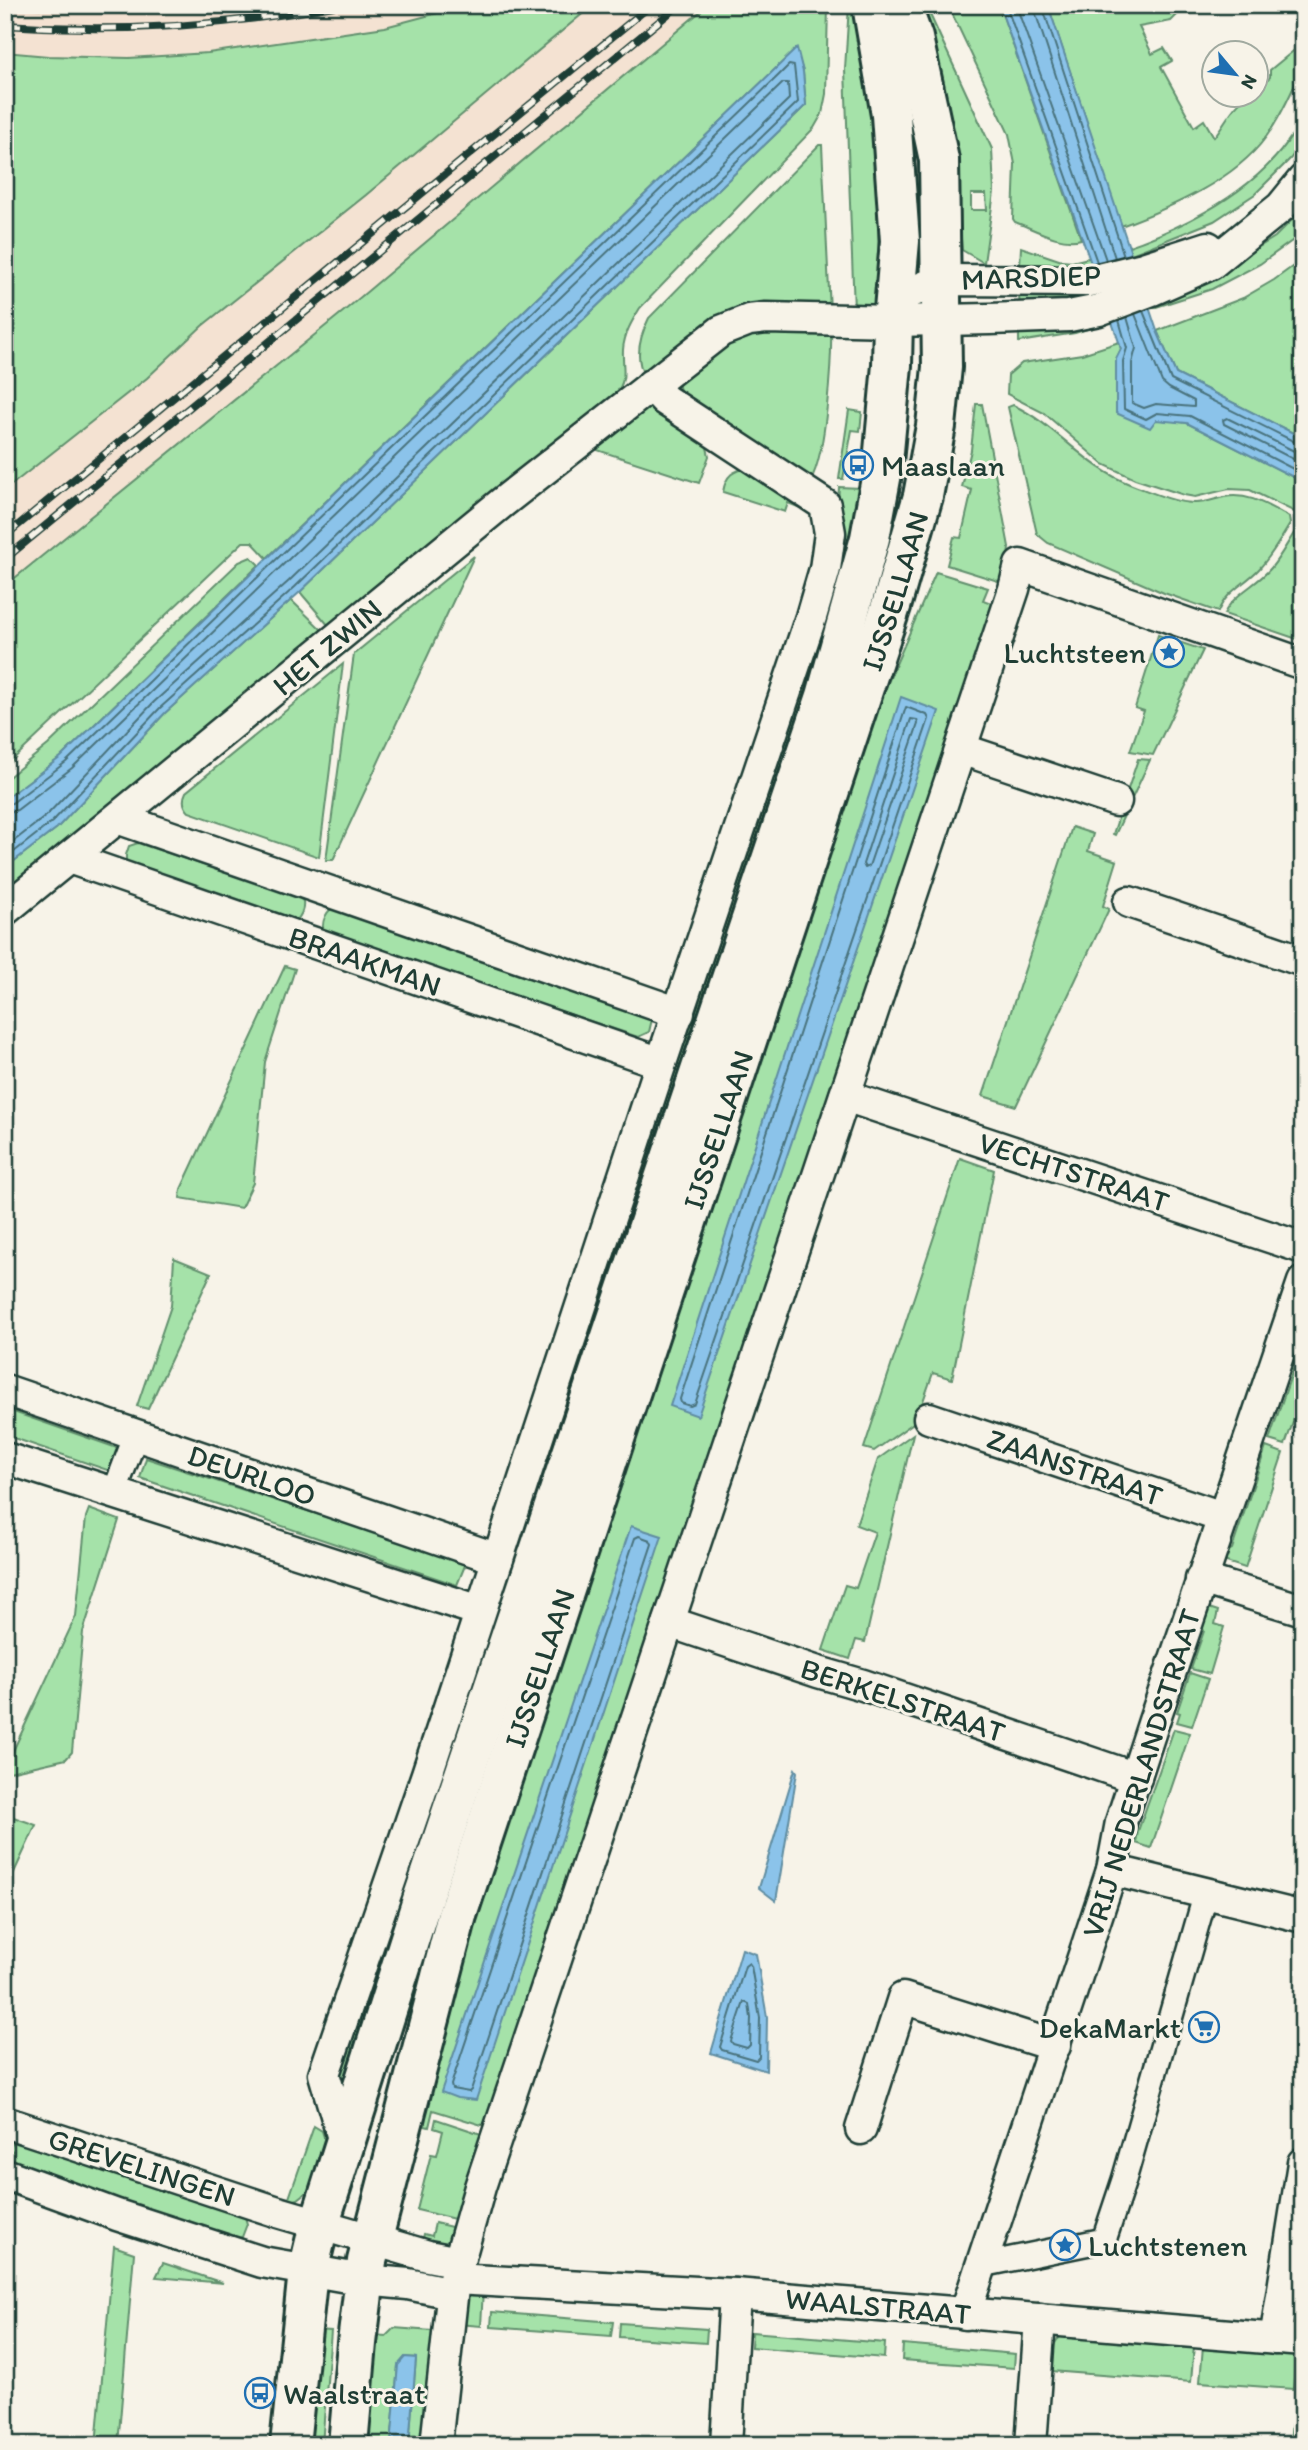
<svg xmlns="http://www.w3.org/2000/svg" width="1308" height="2450" font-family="Itim,sans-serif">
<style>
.built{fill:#f4e2d2}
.green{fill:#a5e2a9;stroke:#62906e;stroke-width:2;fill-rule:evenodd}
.water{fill:#8bc3ea;stroke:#608da1;stroke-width:2}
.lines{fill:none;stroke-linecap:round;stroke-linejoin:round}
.shore{stroke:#4a737d;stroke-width:2}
.pedestrian-casing{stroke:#1f3d34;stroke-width:28}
.minor-casing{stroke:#1f3d34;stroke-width:35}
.secondary-casing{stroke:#1f3d34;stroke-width:44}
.pedestrian{stroke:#f7f3e8;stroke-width:23}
.minor{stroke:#f7f3e8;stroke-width:30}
.secondary{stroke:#f7f3e8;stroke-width:38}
.rail-casing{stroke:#1f3d34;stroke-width:8}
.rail{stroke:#f7f3e8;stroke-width:5;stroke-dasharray:16;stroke-linecap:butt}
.labels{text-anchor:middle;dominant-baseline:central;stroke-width:6;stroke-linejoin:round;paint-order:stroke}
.street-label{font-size:30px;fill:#1f3d34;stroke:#f7f3e8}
.poi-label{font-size:30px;fill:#1f3d34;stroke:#f7f3e8;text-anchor:start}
</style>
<rect width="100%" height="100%" fill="#f7f3e8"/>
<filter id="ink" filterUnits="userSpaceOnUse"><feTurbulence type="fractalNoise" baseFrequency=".0143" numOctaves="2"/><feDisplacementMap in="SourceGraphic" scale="14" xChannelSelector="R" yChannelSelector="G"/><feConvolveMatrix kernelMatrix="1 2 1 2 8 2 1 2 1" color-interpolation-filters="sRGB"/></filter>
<g filter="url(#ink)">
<g class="built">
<path d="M208,5h260l-82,22 -178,26 -79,5 -81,-2 -43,-4v-45l109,4z"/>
<path d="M593,5h115l-364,306 -339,275v-96l142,-112 55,-52 164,-131z"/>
</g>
<g class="green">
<path d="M5,5h203l-94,6 -109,-4z"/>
<path d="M468,5h125l-227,190 -164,131 -55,52 -142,112v-438l43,4 81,2 79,-5 177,-26z"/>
<path d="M708,5h120l-2,89 -4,20 -8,14 -174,180c-8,13 -16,26 -17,42 -1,17 5,29 -7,43l-287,233 -29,-34 506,-487 -3,-33 -7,-23 -529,509 -15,-16h-9l-238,225v-181l339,-275z"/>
<path d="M849,5h6c18,101 26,203 23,305h-24l-9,-241z"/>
<path d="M948,5h51l82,234c-20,6 -47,-10 -66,-17l-2,-3 2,-55 -6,-30z"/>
<path d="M1048,5h129l3,7 -9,9 -32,6 13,27 12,-6 8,13 -11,6 33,60 10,-7 10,17c11,-13 23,-42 42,-43v-5l14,-12v-7l33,-27v33l-4,-1c-9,21 -19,43 -33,62 -31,43 -96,71 -145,89z"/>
<path d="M926,6l66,143 2,43 -10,71 -22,-13c-7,-81 -17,-163 -39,-243zM971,194h15l1,16h-16z"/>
<path d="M1303,115v27l-13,17 -35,35 -41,27 -95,38 -34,6h-65l1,-18 41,14 10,1c82,-18 195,-66 231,-147z"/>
<path d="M819,145h3l8,166h-37l-149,64c-10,-19 -4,-39 5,-57z"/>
<path d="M1303,209v24l-43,31 -48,25 -137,44 -56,9v-15l211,-62 45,-28z"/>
<path d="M1303,259v44l-7,13 7,62 -6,26 6,3v31l-127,-64 -19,-43 86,-33 31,-18z"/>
<path d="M1107,293l12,2 -99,12 -1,-11z"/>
<path d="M831,328c1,30 -5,127 -20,151l-130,-83 -3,-14 58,-50z"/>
<path d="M1119,342l2,7 -5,10v54l71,10 116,59v34l-53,-26 -21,-1 -34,8 -11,-2 -49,-16 -32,-15 -59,-51 -37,-19 1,-19 14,-12 60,-9z"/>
<path d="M976,404h6l27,143 -1,12 -7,23 -54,-17 7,-28 7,1 11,-48 -10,-3 9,-37z"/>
<path d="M1013,405c45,21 71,62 119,80 19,7 41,17 61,18 11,1 21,-4 31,-6 25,-5 44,9 65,20l1,7c-9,15 -19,32 -31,45 -15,16 -33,22 -41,43l-54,-19 -116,-50 -11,-9 -29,-127z"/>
<path d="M645,407h10l50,32 4,17 -10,27 -108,-35z"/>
<path d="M849,410l13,2 -2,19 -8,-1 -9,49h-4z"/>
<path d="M750,467l51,33 -3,7 -10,-4 -3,9 -62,-20c3,-18 10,-21 27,-25z"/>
<path d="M839,487l21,1 -11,64 -21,85 -485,1460 -11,-18 505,-1560z"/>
<path d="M1303,525v116l-79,-27c10,-21 32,-28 47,-46 10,-12 18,-28 27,-41z"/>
<path d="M474,556l-141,304h-7l28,-206z"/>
<path d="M251,557l8,8 -198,192 -56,42v-19l43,-35 191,-183z"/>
<path d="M936,572l52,16 -5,12 11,4 -509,1522 -52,-16 -4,17 -4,-1 2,-32 50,-192 392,-1176z"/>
<path d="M291,600l30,29 2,6 -318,261v-28l52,-40 108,-115z"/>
<path d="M1158,635l45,15 -50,105 -23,-4 14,-40 -9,-3z"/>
<path d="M343,664l-24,193 -130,-45c-6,-6 -7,-12 -3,-20z"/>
<path d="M1138,759l12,1 -35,75 -2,-1z"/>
<path d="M1072,827l21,7 -5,17 29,10 -14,45 6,3 -93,197 -33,-10z"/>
<path d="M138,843l160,54 5,4c1,8 -1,14 -7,20l-7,-1 -163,-56v-9l3,-9z"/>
<path d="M332,908l320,111 -3,13 -11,5 -310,-104 -5,-3c-1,-10 2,-16 9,-22z"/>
<path d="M285,966l10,3 -30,93 -12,121 -12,25 -61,-10 1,-9z"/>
<path d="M960,1158l34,12 -42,209 -19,-6 -17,48 -42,30 -10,-3z"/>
<path d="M174,1258l37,15 -63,136 -11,-3 34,-100z"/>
<path d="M1303,1340v54l-18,51 -16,-5z"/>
<path d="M5,1409l115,40 -7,23 -108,-37z"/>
<path d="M913,1434l-48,208 -9,-2 -6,19 -27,-9 22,-65 11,3 19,-56 -19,-7 22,-66z"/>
<path d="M1266,1447l17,6 -38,115 -25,-8 3,-7 9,-4z"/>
<path d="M146,1458l320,105 -9,22 -317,-107z"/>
<path d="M89,1509l30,11 -36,112 -11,120 -6,7 -61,14v-5l71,-152 10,-99z"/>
<path d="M1209,1608l9,3 -3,13 9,3 -14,47 -19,-5 13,-38 -4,-11z"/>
<path d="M1190,1673l18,6 -16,47 -15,-4 3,-9 -3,-1z"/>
<path d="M1174,1729l16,4 -39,115 -15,-5 2,-12z"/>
<path d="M5,1814l31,11 -31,67z"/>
<path d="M436,2119l45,15 -22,71 6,8 -2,8 -46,-11 14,-56 6,1 6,-24 -9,-3z"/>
<path d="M314,2126l8,5 4,12 -15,46 -13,10 -7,2 -2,-3z"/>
<path d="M17,2141l228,76 2,7 -5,13 -7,2 -225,-75 -4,-6 2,-6 4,1 1,-2 -4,-2 3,-6z"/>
<path d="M435,2223l25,6 -13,16 -26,1 3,-12 8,2z"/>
<path d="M114,2246l20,7 -16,192h-22z"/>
<path d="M163,2263l60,20 -67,-6z"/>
<path d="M483,2289l-2,37 -23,-2c5,-21 3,-27 25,-35z"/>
<path d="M492,2312l121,10 -2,14 -120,-9z"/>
<path d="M620,2323l87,6 -1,14 -87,-6z"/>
<path d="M394,2328l38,3 -9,114h-14l7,-87 -11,-1 -7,9 -7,79h-28l11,-110 12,1z"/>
<path d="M316,2330l15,1 -9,114h-10l-3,-27z"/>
<path d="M752,2332l133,11 -1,15 -133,-11z"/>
<path d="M1063,2335l131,10 -3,37 -140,-11c1,-13 -1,-29 12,-36z"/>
<path d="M903,2344l112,10 -1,14 -112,-8z"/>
<path d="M1203,2346l93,8 -3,35 -93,-7z"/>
<path d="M1293,2411l10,1v33h-13z"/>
</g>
<g class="water">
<path d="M999,5h49l109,326 19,43 127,64v44l-116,-59 -31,-3 -6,8 -34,-15v-54l5,-10 -2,-7z"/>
<path d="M797,48l6,24 3,33 -506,487 -135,121 -108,115 -52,40v-69l56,-42z"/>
<path d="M901,697l38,14 -241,705 -28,-10z"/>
<path d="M631,1526l31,10 -186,564 -19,-2 -16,-6z"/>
<path d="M795,1769l2,3 -21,129 -17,-13z"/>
<path d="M742,1949l14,5 11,63 -1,54 -55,-18z"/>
<path d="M405,2357l11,1 -7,87h-18l7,-80z"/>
</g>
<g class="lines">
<g class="shore">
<path d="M1006,5l91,257"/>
<path d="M1016,5l90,255"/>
<path d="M1033,5l82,253"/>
<path d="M1042,5l82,251"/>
<path d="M1143,311l28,69 126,63h6"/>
<path d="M1127,317l9,31 -4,15v40l12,5 12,-4 38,3v-6l-25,-13 -7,-6 -27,-68"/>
<path d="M1119,320l8,28 -4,13 1,48 22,10 11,-6 33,3 113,58"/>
<path d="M1303,452l-9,-1 -67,-33 -4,2 1,4 79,40"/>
<path d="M906,707l21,8 2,4 -234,685 -5,2 -9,-3 -1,-4z"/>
<path d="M911,719l6,1 1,4 -49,142 -4,2 -2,-4z"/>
<path d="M5,804l7,-1 54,-41 712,-686 11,-11 5,1 4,36 -503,485 -135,121 -108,114 -47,37"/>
<path d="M5,813l12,-3 55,-42 711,-685h5l1,16 -500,482 -135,121 -108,114 -41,32"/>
<path d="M639,1536l11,4 2,4 -181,546 -2,2 -17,-3 -1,-4 184,-547z"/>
<path d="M749,1963l2,3 9,52 -1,39 -3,3 -34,-10 -2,-3 25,-81z"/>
<path d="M744,2002l5,2 2,14 -1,27 -3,3 -14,-4 -2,-3z"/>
</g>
<g class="pedestrian-casing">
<g id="pedestrian">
<path d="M114,1493l22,-58"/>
<path d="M982,2265l122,-25 20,-60 82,-287"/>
</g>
</g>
<g class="minor-casing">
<g id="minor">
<path d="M896,298l45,-18 149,1 53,-13 65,-21"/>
<path d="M961,749l155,52"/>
<path d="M120,819l559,194"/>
<path d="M69,858l592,205"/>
<path d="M1129,902l174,59"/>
<path d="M5,910l498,-408 218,-171 28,-11 17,-2 127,3 97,-2 79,-3 30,-6 53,-20 59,-26 70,-57 22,-27"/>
<path d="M845,1096l458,152"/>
<path d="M5,1390l493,169"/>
<path d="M929,1418l293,99"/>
<path d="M5,1458l475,153"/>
<path d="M1201,1579l102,31"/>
<path d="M669,1622l149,50 45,13 273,93"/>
<path d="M1112,1870l191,47"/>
<path d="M5,2122l273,90 150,44 31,6"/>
<path d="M861,2129l42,-131 152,48"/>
<path d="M344,2142l-20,-68 103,-300 234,-711 150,-446 14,-48 5,-36 -5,-28 -160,-105 -14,-15"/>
<path d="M5,2174l112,41 145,47 102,18 44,4 44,9"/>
<path d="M454,2279l281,15 568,47"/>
<path d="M965,2314l147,-444 9,-48 33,-101 149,-439"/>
<path d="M1275,2339l28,-176"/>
<path d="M436,2445l18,-166 26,-92 534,-1598 6,-24 283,99"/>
<path d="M726,2445l9,-151"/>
<path d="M1031,2445l9,-126"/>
</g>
</g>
<g class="secondary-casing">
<g id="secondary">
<path d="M290,2445l18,-174 11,-46 104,-328 403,-1201 44,-158 12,-65 10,-108 1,-44 7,-80 -9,-126 -19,-110"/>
<path id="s1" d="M348,2445l9,-102 10,-82 90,-346 435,-1312 31,-107 13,-70 6,-59 -3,-207 -26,-122 -12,-33"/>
</g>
</g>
<use href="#pedestrian" class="pedestrian"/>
<use href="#minor" class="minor"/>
<use href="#secondary" class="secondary"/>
<g class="rail-casing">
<g id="rail">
<path d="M5,25c111,8 225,1 334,-20"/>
<path d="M5,536l646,-531"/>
<path d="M5,559l674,-554"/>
</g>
</g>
<use href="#rail" class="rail"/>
</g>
</g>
<defs>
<g id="bus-ring" transform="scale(1.575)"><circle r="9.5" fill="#f7f3e8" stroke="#1f6fb2" stroke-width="1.5"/><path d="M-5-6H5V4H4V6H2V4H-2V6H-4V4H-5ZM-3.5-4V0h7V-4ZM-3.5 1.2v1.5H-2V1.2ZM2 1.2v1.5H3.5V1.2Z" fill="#1f6fb2"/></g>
<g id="sight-ring" transform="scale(1.575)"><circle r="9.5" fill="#f7f3e8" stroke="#1f6fb2" stroke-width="1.5"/><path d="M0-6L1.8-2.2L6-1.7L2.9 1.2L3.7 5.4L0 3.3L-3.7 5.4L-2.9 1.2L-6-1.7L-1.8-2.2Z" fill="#1f6fb2"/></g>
<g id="supermarket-ring" transform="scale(1.575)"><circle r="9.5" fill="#f7f3e8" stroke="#1f6fb2" stroke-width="1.5"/><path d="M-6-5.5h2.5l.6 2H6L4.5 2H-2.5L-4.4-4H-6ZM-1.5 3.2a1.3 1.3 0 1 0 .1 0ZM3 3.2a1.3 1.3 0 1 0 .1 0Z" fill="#1f6fb2"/></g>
</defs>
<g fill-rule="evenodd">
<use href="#bus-ring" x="858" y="465"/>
<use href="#sight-ring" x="1169" y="652"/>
<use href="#supermarket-ring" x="1204" y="2027"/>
<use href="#sight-ring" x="1065" y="2245"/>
<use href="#bus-ring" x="260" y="2393"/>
</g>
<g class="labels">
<g class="street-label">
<text transform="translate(1031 277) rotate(-2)">MARSDIEP</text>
<text stroke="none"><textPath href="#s1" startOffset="1937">IJSSELLAAN</textPath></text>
<text transform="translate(327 647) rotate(-40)">HET ZWIN</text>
<text transform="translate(365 961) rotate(19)">BRAAKMAN</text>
<text stroke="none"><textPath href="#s1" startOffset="1370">IJSSELLAAN</textPath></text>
<text transform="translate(1074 1172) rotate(18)">VECHTSTRAAT</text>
<text transform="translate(1075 1467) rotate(19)">ZAANSTRAAT</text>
<text transform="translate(252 1475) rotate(19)">DEURLOO</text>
<text stroke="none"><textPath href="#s1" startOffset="803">IJSSELLAAN</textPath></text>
<text transform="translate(903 1700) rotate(18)">BERKELSTRAAT</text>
<text transform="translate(1141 1773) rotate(-73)">VRIJ NEDERLANDSTRAAT</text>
<text transform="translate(142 2167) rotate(18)">GREVELINGEN</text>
<text transform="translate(878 2306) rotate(5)">WAALSTRAAT</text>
</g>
<g class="poi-label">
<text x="881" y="465">Maaslaan</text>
<text x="1146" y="652" text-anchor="end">Luchtsteen</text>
<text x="1181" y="2027" text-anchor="end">DekaMarkt</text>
<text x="1088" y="2245">Luchtstenen</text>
<text x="283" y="2393">Waalstraat</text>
</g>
</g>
<rect width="1308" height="2450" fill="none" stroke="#f7f3e8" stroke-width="28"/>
<rect x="14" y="14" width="1280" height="2422" fill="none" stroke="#1f3d34" stroke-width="2.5" filter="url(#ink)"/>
<g transform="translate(1235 74) rotate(119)"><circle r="33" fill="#f7f3e8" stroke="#a1aaa0" stroke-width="2"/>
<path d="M0-5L12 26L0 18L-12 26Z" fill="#1f6fb2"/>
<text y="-10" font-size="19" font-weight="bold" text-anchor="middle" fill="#1f3d34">N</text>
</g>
</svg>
